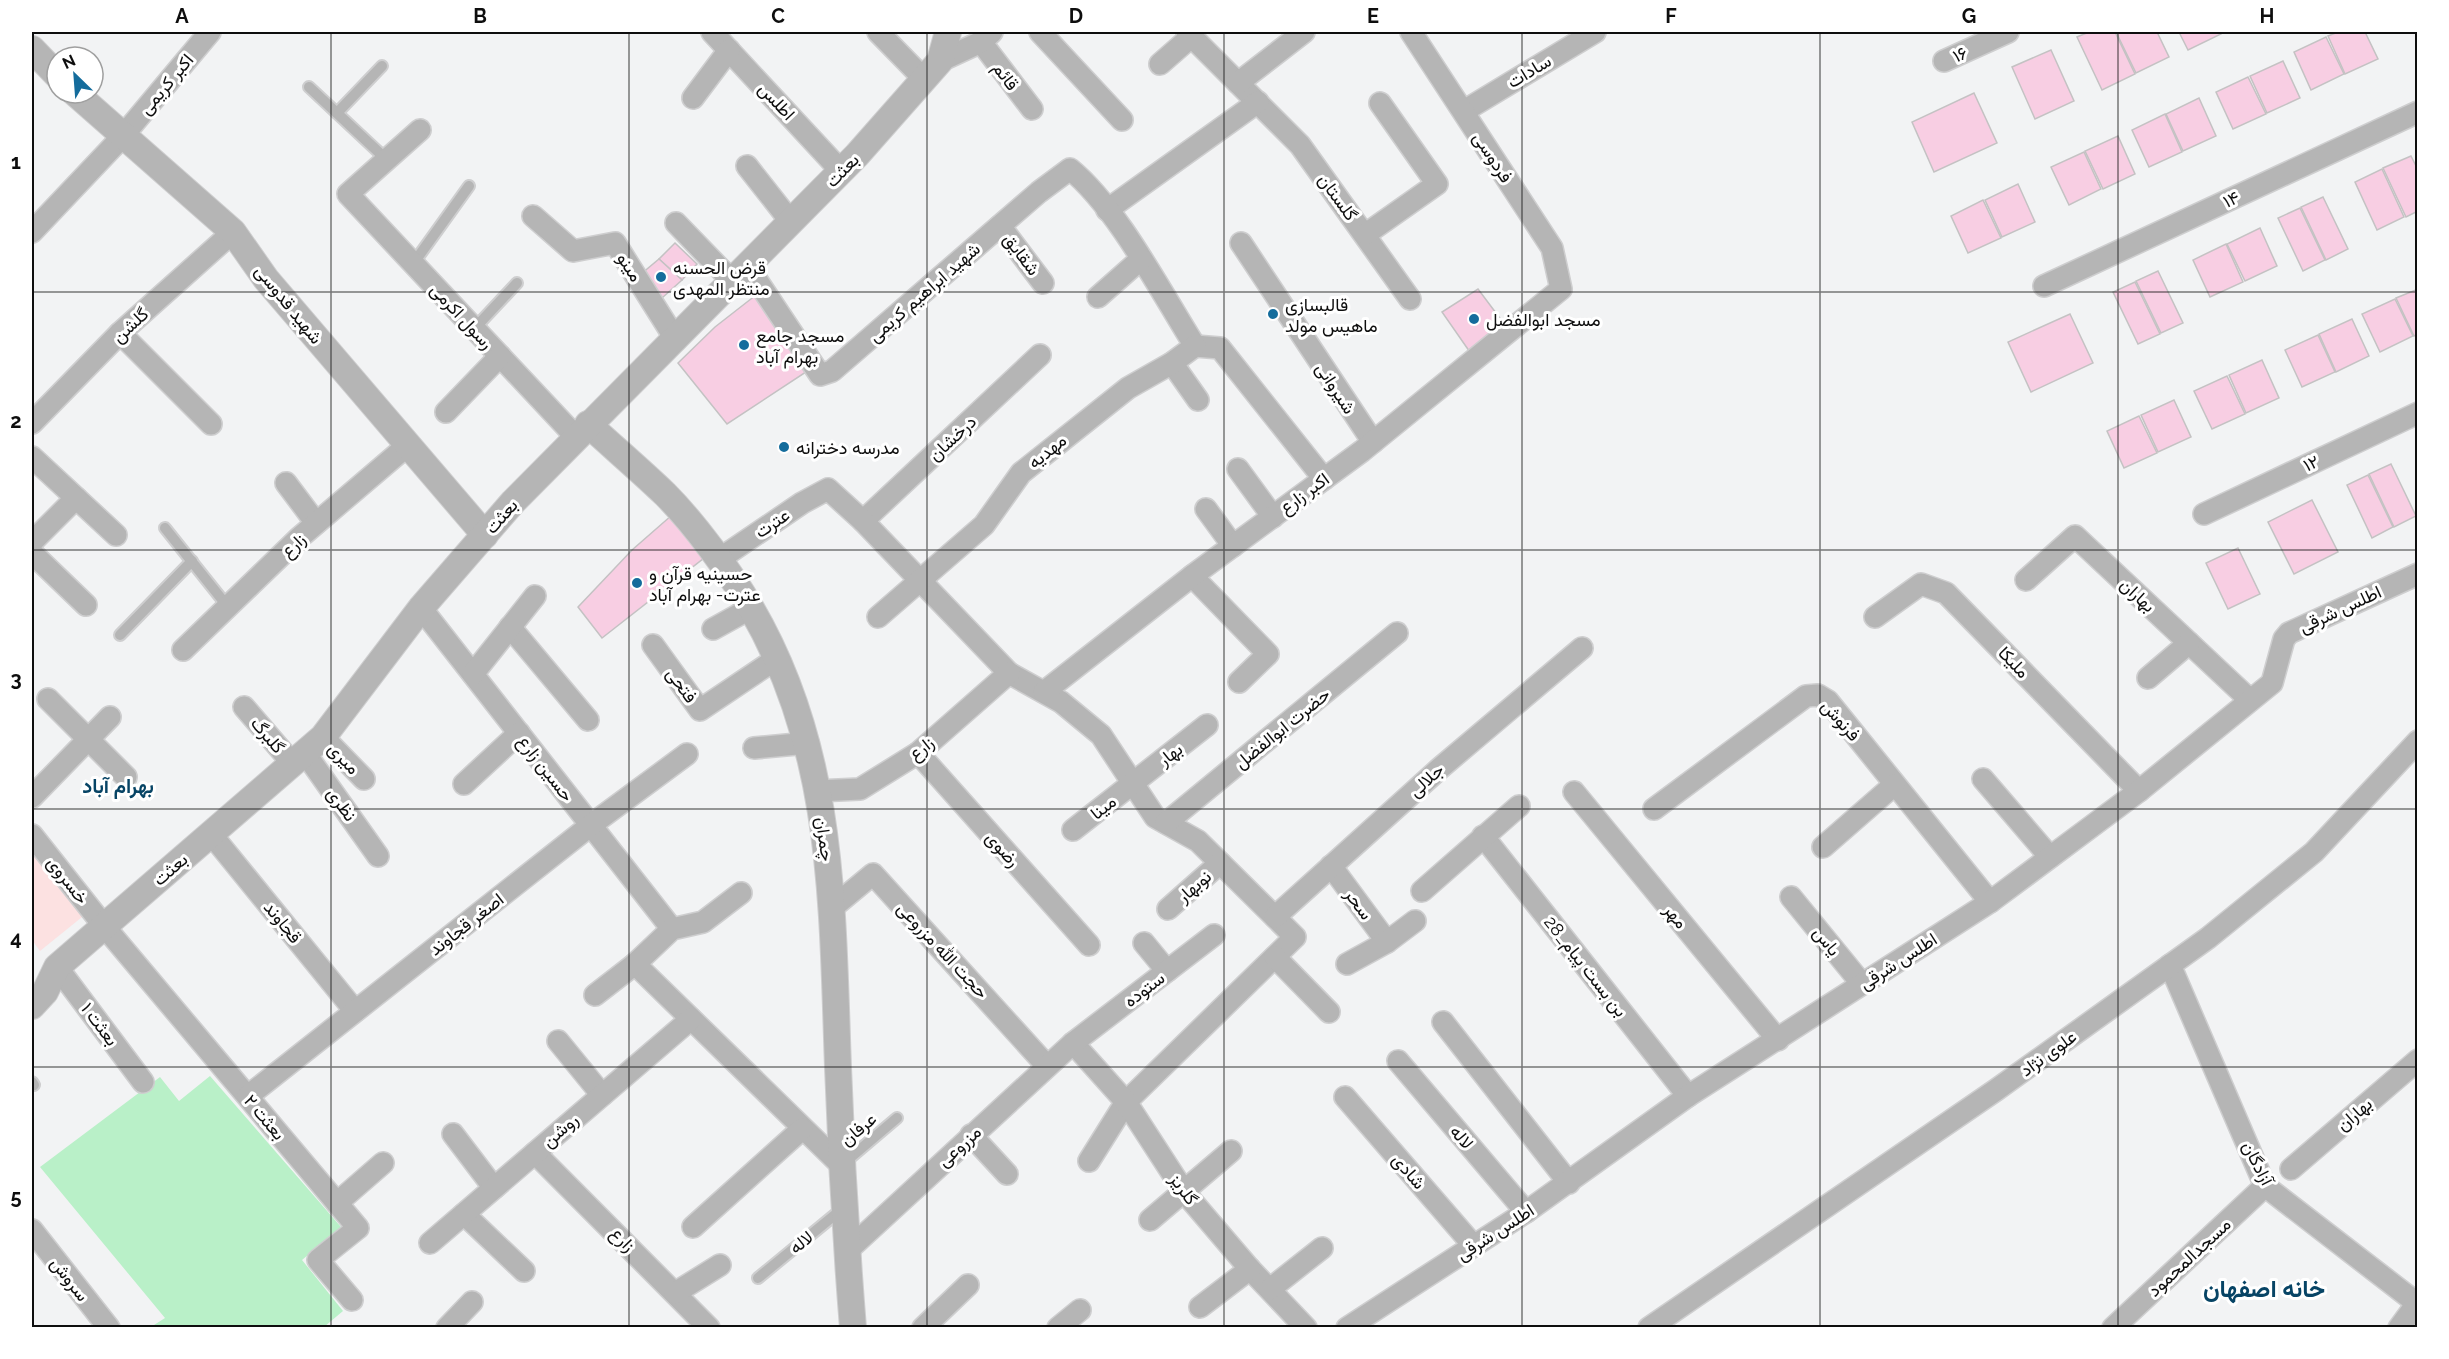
<svg xmlns="http://www.w3.org/2000/svg" width="2449" height="1359" font-family="Raleway,Vazirmatn,sans-serif">
<style>
.medical{fill:#fce1e1}
.green{fill:#b9f0c8}
.building{fill:#f8cee3;stroke:#c4c2c3;stroke-width:1.5}
.lines{fill:none;stroke-linecap:round;stroke-linejoin:round}
.service-casing{stroke:#cececf;stroke-width:14}
.minor-casing{stroke:#cececf;stroke-width:24}
.tertiary-casing{stroke:#cececf;stroke-width:28}
.service{stroke:#b5b5b5;stroke-width:10}
.minor{stroke:#b5b5b5;stroke-width:21}
.tertiary{stroke:#b5b5b5;stroke-width:26}
.grid{fill:none;stroke:#0e0e0e;stroke-width:1.5;stroke-opacity:0.55}
.poi-dot{fill:#146c9c;stroke:#fff;stroke-width:2}
.labels{text-anchor:middle;dominant-baseline:central;stroke-width:6;stroke-linejoin:round;paint-order:stroke}
.street-label{font-size:18px;fill:#0e0e0e;stroke:#fff}
.poi-label{font-size:18px;fill:#0e0e0e;stroke:#fff;text-anchor:start}
.neighbourhood-label{font-size:20px;font-weight:bold;fill:#074465;stroke:#fff}
.district-label{font-size:24px;font-weight:bold;fill:#074465;stroke:#fff}
.neatline{fill:none;stroke:#0e0e0e;stroke-width:2}
.grid-label{font-size:20px;text-anchor:middle;font-weight:bold;fill:#0e0e0e}
</style>
<rect width="100%" height="100%" fill="#f2f3f4"/>
<path class="medical" d="M32,844l55,69 -47,38 -8,-11z"/>
<path class="green" d="M210,1076l131,151 -39,33 41,51 -19,16h-168l-2,-2 11,-7 -125,-151 120,-90 19,24z"/>
<g class="building">
<path d="M2089,32h26l20,42 -33,16 -25,-53z"/>
<path d="M2116,32h41l12,25 -33,16z"/>
<path d="M2179,32h41l1,2 -33,16z"/>
<path d="M2338,32h27l13,27 -33,15 -17,-38z"/>
<path d="M2326,37l18,37 -33,16 -17,-38z"/>
<path d="M2051,50l23,51 -39,18 -23,-52z"/>
<path d="M2283,61l17,37 -33,15 -17,-37z"/>
<path d="M2248,77l18,37 -33,15 -17,-37z"/>
<path d="M1974,93l23,50 -63,29 -22,-50z"/>
<path d="M2199,98l17,38 -33,15 -17,-37z"/>
<path d="M2165,114l17,38 -33,15 -17,-37z"/>
<path d="M2118,136l17,38 -32,15 -18,-38z"/>
<path d="M2084,152l17,37 -32,16 -18,-38z"/>
<path d="M2411,156l7,14v41l-12,6 -23,-49z"/>
<path d="M2382,169l22,48 -27,13 -22,-48z"/>
<path d="M2018,184l17,38 -33,15 -17,-37z"/>
<path d="M2323,197l25,52 -22,11 -25,-53z"/>
<path d="M1983,200l18,38 -33,15 -17,-37z"/>
<path d="M2300,208l25,52 -22,11 -25,-53z"/>
<path d="M2260,228l17,38 -32,15 -18,-37z"/>
<path d="M675,243l22,21 -15,16 -23,-21z"/>
<path d="M2226,244l17,38 -33,15 -17,-37z"/>
<path d="M659,259l23,21 -20,18 -21,-24z"/>
<path d="M2158,271l25,52 -22,10 -25,-52z"/>
<path d="M2135,282l25,52 -22,10 -25,-52z"/>
<path d="M1478,289l27,36 -33,30 -30,-43z"/>
<path d="M2418,289v45l-4,2 -18,-38z"/>
<path d="M756,295l53,75 -82,54 -49,-61 37,-36z"/>
<path d="M2395,299l18,37 -33,16 -18,-38z"/>
<path d="M2070,314l23,49 -62,29 -23,-50z"/>
<path d="M2352,319l17,37 -33,16 -17,-38z"/>
<path d="M2318,335l17,37 -33,15 -17,-37z"/>
<path d="M2262,360l17,38 -33,15 -17,-38z"/>
<path d="M2227,376l18,38 -33,15 -18,-38z"/>
<path d="M2174,400l17,37 -33,15 -17,-37z"/>
<path d="M2139,416l18,37 -33,15 -17,-37z"/>
<path d="M2391,464l25,52 -22,11 -25,-53z"/>
<path d="M2368,475l25,52 -21,11 -25,-53z"/>
<path d="M2312,500l26,52 -44,22 -26,-52z"/>
<path d="M672,515l32,43 -102,80 -24,-31 54,-57z"/>
<path d="M2238,548l22,46 -32,15 -22,-46z"/>
</g>
<g class="lines">
<g class="service-casing">
<g id="service">
<path d="M309,87l78,73"/>
<path d="M337,113l45,-47"/>
<path d="M413,264l56,-78"/>
<path d="M474,329l43,-46"/>
<path d="M165,528l63,79"/>
<path d="M120,635l72,-74"/>
<path d="M32,1082l2,3"/>
<path d="M844,1163l53,-45"/>
<path d="M758,1278l84,-69"/>
</g>
</g>
<g class="minor-casing">
<g id="minor">
<path d="M712,32l129,139"/>
<path d="M878,32l46,47"/>
<path d="M1040,32l82,88"/>
<path d="M1187,32l113,113 110,154"/>
<path d="M981,42l51,67"/>
<path d="M940,61l41,-19 11,-10"/>
<path d="M1944,61l64,-29"/>
<path d="M1160,64l32,-28"/>
<path d="M1238,83l66,-51"/>
<path d="M693,98l36,-48"/>
<path d="M1464,111l131,-79"/>
<path d="M420,130l-72,64 228,243"/>
<path d="M747,166l44,56"/>
<path d="M1107,210l151,-108"/>
<path d="M533,216l40,35 42,-8 61,97"/>
<path d="M676,223l57,59"/>
<path d="M1000,226l43,57"/>
<path d="M32,232l90,-95 88,-105"/>
<path d="M1366,234l71,-50 -57,-81"/>
<path d="M1241,243l132,199"/>
<path d="M748,267l72,108 12,-4 207,-179 31,-23c47,38 92,125 125,177"/>
<path d="M2044,286l374,-174"/>
<path d="M1098,297l43,-38"/>
<path d="M120,333l91,91"/>
<path d="M1195,346l25,2 104,131"/>
<path d="M1172,363l26,37"/>
<path d="M446,412l54,-56"/>
<path d="M32,423l88,-90 113,-101"/>
<path d="M32,457l84,78"/>
<path d="M1238,469l35,48"/>
<path d="M286,483l30,40"/>
<path d="M1206,509l27,37"/>
<path d="M2204,514l214,-101"/>
<path d="M863,521l177,-166"/>
<path d="M32,542l44,-44"/>
<path d="M32,553l54,52"/>
<path d="M718,560l84,-57 26,-14 35,32 146,152 52,29 40,33 54,82 43,24 97,96 -169,165 -37,59"/>
<path d="M1192,576l76,78 -29,28"/>
<path d="M2026,580l49,-44 175,164"/>
<path d="M421,608l251,321"/>
<path d="M878,617l106,-92 37,-52 107,-85 44,-25 23,-17"/>
<path d="M1875,617l46,-33 25,9 193,198"/>
<path d="M510,627l78,93"/>
<path d="M713,629l38,-21"/>
<path d="M653,645l47,65 76,-51"/>
<path d="M183,650l116,-112 109,-93"/>
<path d="M473,674l62,-78"/>
<path d="M2148,678l41,-35"/>
<path d="M1044,692l148,-116 170,-125 199,-162 -9,-41 -141,-216"/>
<path d="M48,699l78,78"/>
<path d="M244,707l49,57"/>
<path d="M323,737l41,42"/>
<path d="M754,748l54,-5"/>
<path d="M305,753l73,103"/>
<path d="M918,753l171,192"/>
<path d="M1983,779l67,78"/>
<path d="M464,784l55,-51"/>
<path d="M817,791l43,-2 58,-36 91,-80"/>
<path d="M1574,792l204,248"/>
<path d="M32,797l78,-80"/>
<path d="M1654,809l152,-113 12,-1 10,6 162,201"/>
<path d="M1166,823l231,-190"/>
<path d="M1073,830l134,-105"/>
<path d="M211,834l144,177"/>
<path d="M32,835l72,91 254,302 -40,32 34,40"/>
<path d="M1483,836l205,260"/>
<path d="M1823,847l71,-62"/>
<path d="M1331,866l56,76"/>
<path d="M1422,891l97,-85"/>
<path d="M1791,897l71,87"/>
<path d="M832,908l41,-34 174,192"/>
<path d="M1168,909l52,-46"/>
<path d="M1275,917l164,-148 143,-121"/>
<path d="M1144,943l23,28"/>
<path d="M1275,957l54,55"/>
<path d="M635,964l206,201"/>
<path d="M1347,964l40,-22 28,-21"/>
<path d="M2170,965l95,221 153,118"/>
<path d="M57,967l86,115"/>
<path d="M595,995l40,-31 37,-35 31,-7 38,-29"/>
<path d="M1443,1022l126,161"/>
<path d="M558,1041l44,54"/>
<path d="M1073,1043l53,59 59,91 65,76 56,59"/>
<path d="M1398,1061l128,151"/>
<path d="M248,1096l343,-271 96,-71"/>
<path d="M1345,1097l128,148"/>
<path d="M453,1134l41,54"/>
<path d="M971,1135l36,39"/>
<path d="M535,1153l174,175"/>
<path d="M2291,1169l127,-109"/>
<path d="M337,1203l46,-40"/>
<path d="M464,1214l60,57"/>
<path d="M1150,1220l81,-69"/>
<path d="M693,1227l109,-98"/>
<path d="M32,1230l77,98"/>
<path d="M430,1243l261,-224"/>
<path d="M847,1251l226,-208 141,-108"/>
<path d="M1270,1289l52,-41"/>
<path d="M675,1293l45,-28"/>
<path d="M1200,1307l50,-38"/>
<path d="M447,1328l25,-26"/>
<path d="M923,1328l45,-43"/>
<path d="M1058,1328l22,-18"/>
<path d="M1347,1328l179,-116 162,-116 302,-194 149,-111 133,-108 12,-44 5,-6 129,-59"/>
<path d="M1649,1328l347,-238 212,-152 106,-86 104,-111"/>
<path d="M2113,1328l152,-142"/>
<path d="M2399,1328l19,-26"/>
</g>
</g>
<g class="tertiary-casing">
<g id="tertiary">
<path d="M32,49l25,26"/>
<path d="M75,93l158,139 33,47 219,256"/>
<path d="M588,424c26,24 52,46 77,70 29,29 65,78 86,114 84,144 81,298 87,459 3,87 8,174 15,261"/>
<path d="M32,1006l13,-14 12,-25 266,-230 98,-129 92,-106 344,-347 83,-94 8,-29"/>
</g>
</g>
<use href="#service" class="service"/>
<use href="#minor" class="minor"/>
<use href="#tertiary" class="tertiary"/>
</g>
<path class="grid" d="M331,32v1296M629,32v1296M927,32v1296M1224,32v1296M1522,32v1296M1820,32v1296M2118,32v1296M32,292h2386M32,550h2386M32,809h2386M32,1067h2386"/>
<g class="poi-dot">
<circle cx="661" cy="277" r="6"/>
<circle cx="1273" cy="314" r="6"/>
<circle cx="1474" cy="319" r="6"/>
<circle cx="744" cy="345" r="6"/>
<circle cx="784" cy="447" r="6"/>
<circle cx="637" cy="583" r="6"/>
</g>
<g class="labels">
<g class="street-label">
<text transform="translate(1960 54) rotate(-25)">۱۶</text>
<text transform="translate(1529 71) rotate(-31)">سادات</text>
<text transform="translate(1006 76) rotate(53)">قائم</text>
<text transform="translate(166 84) rotate(-50)">اکبر کریمی</text>
<text transform="translate(777 101) rotate(47)">اطلس</text>
<text transform="translate(1493 157) rotate(57)">فردوسی</text>
<text transform="translate(842 170) rotate(-46)">بعثت</text>
<text transform="translate(1338 197) rotate(54)">گلستان</text>
<text transform="translate(2231 199) rotate(-25)">۱۴</text>
<text transform="translate(1022 254) rotate(53)">شقایق</text>
<text transform="translate(630 267) rotate(58)">مینو</text>
<text transform="translate(924 292) rotate(-41)">شهید ابراهیم کریمی</text>
<text transform="translate(289 304) rotate(51)">شهید قدوسی</text>
<text transform="translate(462 316) rotate(47)">رسول اکرمی</text>
<text transform="translate(130 325) rotate(-43)">گلشن</text>
<text transform="translate(1336 388) rotate(57)">شیروانی</text>
<text transform="translate(952 438) rotate(-43)">درخشان</text>
<text transform="translate(1047 451) rotate(-39)">مهدیه</text>
<text transform="translate(2311 463) rotate(-25)">۱۲</text>
<text transform="translate(1304 493) rotate(-36)">اکبر زارع</text>
<text transform="translate(501 516) rotate(-49)">بعثت</text>
<text transform="translate(772 523) rotate(-34)">عترت</text>
<text transform="translate(293 545) rotate(-43)">زارع</text>
<text transform="translate(2138 595) rotate(43)">بهاران</text>
<text transform="translate(2340 609) rotate(-25)">اطلس شرقی</text>
<text transform="translate(2014 662) rotate(46)">ملیکا</text>
<text transform="translate(682 685) rotate(54)">فتحی</text>
<text transform="translate(1841 720) rotate(48)">فرنوش</text>
<text transform="translate(1282 728) rotate(-39)">حضرت ابوالفضل</text>
<text transform="translate(268 735) rotate(49)">گلبرگ</text>
<text transform="translate(921 748) rotate(-38)">زارع</text>
<text transform="translate(1170 754) rotate(-38)">بهار</text>
<text transform="translate(344 758) rotate(46)">میری</text>
<text transform="translate(546 768) rotate(52)">حسین زارع</text>
<text transform="translate(1426 780) rotate(-42)">جلالی</text>
<text transform="translate(342 804) rotate(54)">نظری</text>
<text transform="translate(1103 807) rotate(-38)">مینا</text>
<text transform="translate(825 839) rotate(82)">چمران</text>
<text transform="translate(1003 849) rotate(48)">رضوی</text>
<text transform="translate(170 869) rotate(-41)">بعثت</text>
<text transform="translate(68 880) rotate(52)">خسروی</text>
<text transform="translate(1194 886) rotate(-41)">نوبهار</text>
<text transform="translate(1359 904) rotate(54)">سحر</text>
<text transform="translate(1676 916) rotate(51)">مهر</text>
<text transform="translate(283 922) rotate(51)">قجاوند</text>
<text transform="translate(466 924) rotate(-38)">اصغر قجاوند</text>
<text transform="translate(1827 941) rotate(51)">یاس</text>
<text transform="translate(943 950) rotate(47)">حجت الله مزروعی</text>
<text transform="translate(1898 961) rotate(-33)">اطلس شرقی</text>
<text transform="translate(1586 966) rotate(52)">بن بست پیام_28</text>
<text transform="translate(1144 989) rotate(-37)">ستوده</text>
<text transform="translate(100 1024) rotate(53)">بعثت ۱</text>
<text transform="translate(2048 1053) rotate(-36)">علوی نژاد</text>
<text transform="translate(2354 1114) rotate(-41)">بهاران</text>
<text transform="translate(265 1117) rotate(50)">بعثت ۲</text>
<text transform="translate(858 1129) rotate(-40)">عرفان</text>
<text transform="translate(560 1130) rotate(-41)">روشن</text>
<text transform="translate(1462 1137) rotate(50)">لاله</text>
<text transform="translate(959 1146) rotate(-42)">مزروعی</text>
<text transform="translate(2258 1163) rotate(63)">آزادگان</text>
<text transform="translate(1409 1171) rotate(49)">شادی</text>
<text transform="translate(1184 1189) rotate(54)">گلریز</text>
<text transform="translate(1495 1232) rotate(-33)">اطلس شرقی</text>
<text transform="translate(623 1239) rotate(46)">زارع</text>
<text transform="translate(801 1242) rotate(-39)">لاله</text>
<text transform="translate(2189 1257) rotate(-43)">مسجدالمحمود</text>
<text transform="translate(70 1279) rotate(52)">سروش</text>
</g>
<g class="poi-label">
<text x="673" y="267">قرض الحسنه<tspan x="673" dy="21">منتظر المهدی</tspan></text>
<text x="1285" y="304">قالبسازی<tspan x="1285" dy="21">ماهیس مولد</tspan></text>
<text x="1486" y="319">مسجد ابوالفضل</text>
<text x="756" y="335">مسجد جامع<tspan x="756" dy="21">بهرام آباد</tspan></text>
<text x="796" y="447">مدرسه دخترانه</text>
<text x="649" y="573">حسینیه قرآن و<tspan x="649" dy="21">عترت- بهرام آباد</tspan></text>
</g>
<g class="neighbourhood-label">
<text x="118" y="786">بهرام آباد</text>
</g>
<g class="district-label">
<text x="2264" y="1288">خانه اصفهان</text>
</g>
</g>
<rect width="2449" height="1359" fill="none" stroke="#ffffff" stroke-width="66"/>
<g transform="translate(75 75) rotate(335)"><circle r="28" fill="#ffffff" stroke="#9f9f9f" stroke-width="1.5"/>
<path d="M0-4.5L10 22L0 15L-10 22Z" fill="#146c9c"/>
<text y="-9" font-size="16" font-weight="bold" text-anchor="middle" fill="#0e0e0e">N</text>
</g>
<rect x="33" y="33" width="2383" height="1293" class="neatline"/>
<g class="grid-label">
<text x="182" y="23">A</text>
<text x="480" y="23">B</text>
<text x="778" y="23">C</text>
<text x="1076" y="23">D</text>
<text x="1373" y="23">E</text>
<text x="1671" y="23">F</text>
<text x="1969" y="23">G</text>
<text x="2267" y="23">H</text>
<text x="16" y="169">1</text>
<text x="16" y="428">2</text>
<text x="16" y="686">3</text>
<text x="16" y="945">4</text>
<text x="16" y="1204">5</text>
</g>
</svg>
